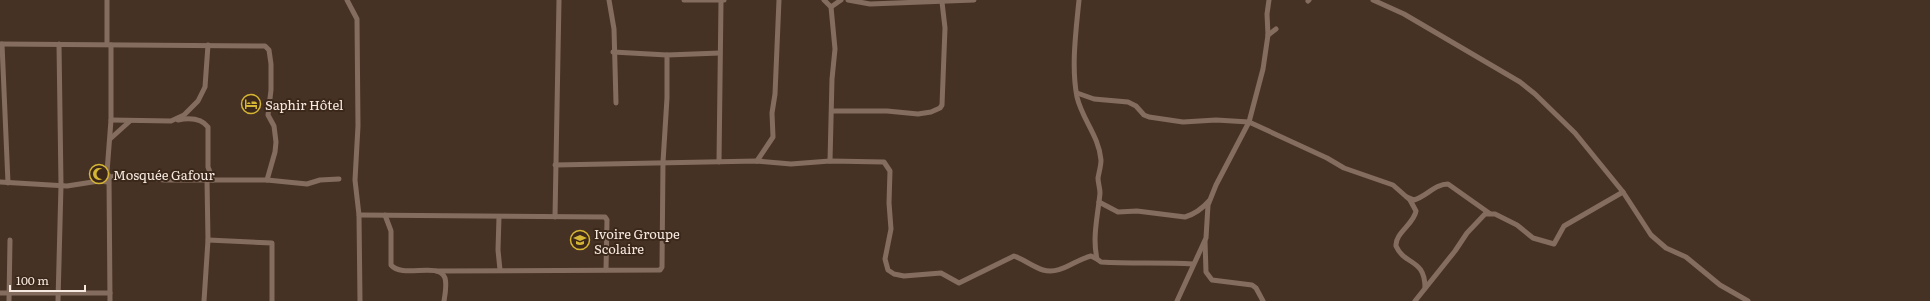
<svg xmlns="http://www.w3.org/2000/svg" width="1930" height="301" font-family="Literata,serif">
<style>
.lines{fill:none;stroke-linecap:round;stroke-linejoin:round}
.street{stroke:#846d5e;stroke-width:5}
.labels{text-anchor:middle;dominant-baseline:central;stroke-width:4;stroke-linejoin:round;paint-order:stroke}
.poi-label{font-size:13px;fill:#f7eae1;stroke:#3b281a;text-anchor:start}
</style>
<rect width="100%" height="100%" fill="#463224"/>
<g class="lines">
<g class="street">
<path d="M347,0l10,19 1,107 -3,54 4,35 1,86"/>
<path d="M609,0l5,29 2,74"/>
<path d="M684,0h40"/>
<path d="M824,0l7,7 4,42 -3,30 -2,82"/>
<path d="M848,0l22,4 104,-4"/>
<path d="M1079,0c-3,31 -8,67 -2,97 5,22 22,39 24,63 0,6 -2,12 -3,18 0,5 2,10 2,15 -2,22 -8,44 -3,66l4,3c31,2 61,0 92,2"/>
<path d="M1373,0l31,14 116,68 15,12 40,39 48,59 28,43 15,13 20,9 34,28 28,16"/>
<path d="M1308,1l1,-1"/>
<path d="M831,7l10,-7"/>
<path d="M1268,35l8,-6"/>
<path d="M0,44l265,2 4,4 2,14v26l-3,25 6,11 2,16 -1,10 -8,28"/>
<path d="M2,44l6,139"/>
<path d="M107,44v-44"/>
<path d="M111,45v75l-4,52 2,5 22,-2 33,5h103l40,4 13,-4 19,-1"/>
<path d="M613,52l54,3"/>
<path d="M1077,93l17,6 34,3 8,4 8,9 5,2 34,5 33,-2 33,2 78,36 17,10 49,17 17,15 6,11c-2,13 -21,22 -20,35 9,20 29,12 29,42"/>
<path d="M832,111h55l31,3 13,-2 9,-4 2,-3 3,-77 -3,-26"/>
<path d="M111,120l60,1 13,-6 14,-14 7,-14 3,-42"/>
<path d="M178,120c10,-2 23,-2 30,7v40l5,13"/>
<path d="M110,139l20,-18"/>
<path d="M757,161l16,-24 -1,-24 3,-19 4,-94"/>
<path d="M719,162l2,-161"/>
<path d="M555,165l202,-4 34,3 39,-3 54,1 6,9 -1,32 2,26 -6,30 3,11 6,4 10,2 37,-3 18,10 55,-27c11,4 19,11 29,14 18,5 31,-10 48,-14l6,3"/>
<path d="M109,177l1,124"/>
<path d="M0,182l67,4 32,-5 9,1"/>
<path d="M1407,197l7,3c13,-4 21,-16 34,-16l41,29"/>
<path d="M1099,202l19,10 19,-1 48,6c10,-3 17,-8 24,-16"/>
<path d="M359,215l246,2 2,3 -1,50"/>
<path d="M385,215l6,16v34c12,14 47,-4 54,13 2,7 0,17 -1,23"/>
<path d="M499,217l-1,33 2,20"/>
<path d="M555,217l4,-217"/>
<path d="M208,240l64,3v58"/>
<path d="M1205,241l1,31 6,8 40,5 4,3 7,13"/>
<path d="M436,271l224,-1 2,-3 1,-105 4,-64v-43l53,-2"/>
<path d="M0,293h110"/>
<path d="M9,301l1,-61"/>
<path d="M58,301l3,-116 -2,-141"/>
<path d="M204,301l4,-61 -1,-60"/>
<path d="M1177,301l29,-63 2,-33 8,-20 33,-63 14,-53 5,-34 -1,-21 2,-14"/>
<path d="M1415,301l40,-50 12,-18 18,-19h10l22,11 16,13 21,6 10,-18 59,-34"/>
</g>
</g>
<defs>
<g id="hotel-ring" transform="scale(1)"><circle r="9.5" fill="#3b281a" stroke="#d5b534" stroke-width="1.5"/><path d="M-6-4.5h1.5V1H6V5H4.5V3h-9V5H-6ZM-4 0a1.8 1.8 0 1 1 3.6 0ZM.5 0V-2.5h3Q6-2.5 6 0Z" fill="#d5b534"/></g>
<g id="mosque-ring" transform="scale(1)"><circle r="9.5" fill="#3b281a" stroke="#d5b534" stroke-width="1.5"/><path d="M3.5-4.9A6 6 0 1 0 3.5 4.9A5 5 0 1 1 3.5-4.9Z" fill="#d5b534"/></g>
<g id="school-ring" transform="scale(1)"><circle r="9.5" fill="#3b281a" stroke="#d5b534" stroke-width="1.5"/><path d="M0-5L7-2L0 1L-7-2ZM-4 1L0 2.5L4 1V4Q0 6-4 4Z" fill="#d5b534"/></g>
</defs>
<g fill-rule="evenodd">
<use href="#hotel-ring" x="251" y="104"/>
<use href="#mosque-ring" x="99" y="174"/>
<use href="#school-ring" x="580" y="240"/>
</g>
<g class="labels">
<g class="poi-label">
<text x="265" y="104">Saphir Hôtel</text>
<text x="113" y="174">Mosquée Gafour</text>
<text x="594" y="233">Ivoire Groupe<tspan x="594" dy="15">Scolaire</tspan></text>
</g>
</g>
<path d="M10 285v6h75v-6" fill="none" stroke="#f7eae1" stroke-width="2"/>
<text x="16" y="285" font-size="12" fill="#f7eae1" stroke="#3b281a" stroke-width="3" paint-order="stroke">100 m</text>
</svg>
